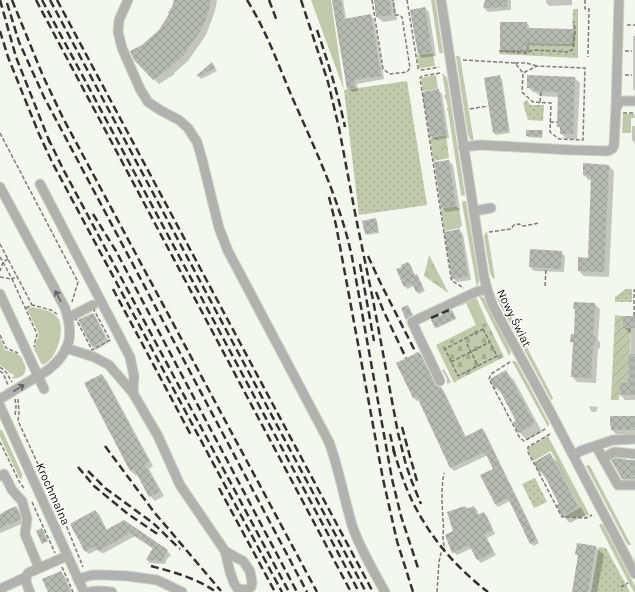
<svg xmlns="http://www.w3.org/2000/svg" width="635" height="592" font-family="Karla,sans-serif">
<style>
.grass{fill:#c0c9a9}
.forest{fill:url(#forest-crowns)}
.cemetery{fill:url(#cemetery-stones)}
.park{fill:url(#park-dots)}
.garden{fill:url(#garden-furrows)}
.shadow{fill:#0003}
.building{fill:url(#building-cross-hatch)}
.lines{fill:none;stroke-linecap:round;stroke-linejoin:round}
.minor-casing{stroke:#cfd2ca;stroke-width:11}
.path{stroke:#7b7d77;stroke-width:1.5;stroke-dasharray:4 2;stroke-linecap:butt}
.minor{stroke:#b1b2ae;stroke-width:9}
.rail{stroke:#31332f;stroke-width:2.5;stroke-dasharray:8 4;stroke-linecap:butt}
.oneway{stroke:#60615e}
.labels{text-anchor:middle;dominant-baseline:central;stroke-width:3;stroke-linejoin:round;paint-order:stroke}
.street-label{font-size:12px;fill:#0f100d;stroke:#fff}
</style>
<defs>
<pattern id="forest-crowns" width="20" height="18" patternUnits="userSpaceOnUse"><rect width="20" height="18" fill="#c0c9a9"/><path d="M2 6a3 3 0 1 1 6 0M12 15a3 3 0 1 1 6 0" fill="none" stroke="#a4ac90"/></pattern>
<pattern id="cemetery-stones" width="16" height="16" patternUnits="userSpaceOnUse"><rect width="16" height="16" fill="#c0c9a9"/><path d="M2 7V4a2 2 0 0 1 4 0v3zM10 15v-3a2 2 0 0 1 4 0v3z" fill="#a4ac90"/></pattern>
<pattern id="park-dots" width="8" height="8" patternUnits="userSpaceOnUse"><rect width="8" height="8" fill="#c0c9a9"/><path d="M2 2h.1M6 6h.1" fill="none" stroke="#a4ac90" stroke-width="1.8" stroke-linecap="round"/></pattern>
<pattern id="garden-furrows" width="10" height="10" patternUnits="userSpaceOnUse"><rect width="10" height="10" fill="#c0c9a9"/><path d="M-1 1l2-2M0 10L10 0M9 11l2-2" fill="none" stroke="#a4ac90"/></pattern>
<pattern id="building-cross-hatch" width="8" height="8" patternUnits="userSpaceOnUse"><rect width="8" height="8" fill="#b6b9b1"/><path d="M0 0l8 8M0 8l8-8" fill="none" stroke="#9b9e97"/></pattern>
</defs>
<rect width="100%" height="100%" fill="#f4f7ee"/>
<g class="grass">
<path d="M311,0h20l13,90z"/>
<path d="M431,0h4l8,53h-3l-1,-1z"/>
<path d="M433,53l2,13 -14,2h-2l-2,-13z"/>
<path d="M456,56h3l1,1 14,85 -4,-3 -2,-4z"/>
<path d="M442,73l5,5 18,117 -3,1 -1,-1 -13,-84h-1v-3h1l-2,-9h-1l-1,-4h2z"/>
<path d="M436,75l2,14 -15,2 -2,-13z"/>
<path d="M623,114h12v4h-4v15h-9z"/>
<path d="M463,201h3l13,79 -1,6 -1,2 -15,-85z"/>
<path d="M457,206v2h2l3,18 -2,1v1l-16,3 -3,-22z"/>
<path d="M487,231l8,48 -3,-2 -2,-4 -6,-37 1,-2z"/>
<path d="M499,293l54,105 -2,2 -54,-101z"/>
<path d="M479,296h2l3,2 25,49 2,5 -2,4z"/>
<path d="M476,297l11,25 -45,24 16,34 -4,3 -18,-38 40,-20 -10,-22 -5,3 -1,-2z"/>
<path d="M32,307c8,2 18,3 24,9 9,7 4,29 -2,38 -3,5 -6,8 -11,11l-2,-2 -7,-14 5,-15 -12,-25z"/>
<path d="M0,338l5,12c4,1 12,3 15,6 2,1 2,3 3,5 3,6 5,12 -3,16 -3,1 -5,2 -9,1l3,-2 -2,-3 -2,1 -2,-3 -8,-6z"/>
<path d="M512,361h3l2,2 32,60v2l-1,2z"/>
<path d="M0,429l3,3 19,42v4l-2,1 -20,-42z"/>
<path d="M548,436l41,78 -4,3h-22l18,-10 -30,-56 -18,10 -5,-10 1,-4z"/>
<path d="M588,465l2,1 41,79h-3l-2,-3 -40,-76z"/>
<path d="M601,524l2,1 32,61v6h-1l-3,-5 -32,-62z"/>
</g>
<g class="forest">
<path d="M446,135l3,23 -15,3 -4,-23z"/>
<path d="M429,255l19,37h-1l-23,-16z"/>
</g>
<path class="cemetery" d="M487,322l17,35 -46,23 -17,-35z"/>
<g class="park">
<path d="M573,9h5v49l-79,-4 1,-4h27v-7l45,1z"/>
<path d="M407,81l20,124 -68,10 -15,-125z"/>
<path d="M527,100l3,5h14l-1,16 -15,-1 -5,-17z"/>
<path d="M626,289h6v13h-17v-5z"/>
<path d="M535,478l12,24 -13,6 -12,-24z"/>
<path d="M599,547l7,1 24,44h-39z"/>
</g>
<path class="garden" d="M615,315l8,1v12h8l-3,55 -8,-1 -1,18h-8z"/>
<g class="shadow">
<path d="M174,0h43l-2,11 -9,24 -18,26 -14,12 1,1 -16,10 -25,-25 9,-13 17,-15 10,-17z"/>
<path d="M333,0h10l3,19 24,-4 4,4 10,60 -27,5 1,7 -6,1 -4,-4z"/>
<path d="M375,0h19l3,20 -14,2 -6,-5z"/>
<path d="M486,0h25v10l-23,2 -4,-4z"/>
<path d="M546,0h26v5l-23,1 -3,-4z"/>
<path d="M425,8l4,4 7,44 -14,2 -3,-4 -7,-44z"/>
<path d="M527,23l2,3v3l43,1 3,3 -1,13 -45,-1v7h-26l-2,-3z"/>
<path d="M633,36h2v55l-2,-2z"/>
<path d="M214,66l3,5 -16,8 -3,-4z"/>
<path d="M499,77l3,2 8,54 -14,2 -2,-2z"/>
<path d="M575,78l5,5 -3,56h-11l-5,-6v-4l-3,-3 1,-29 -19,-1 -3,-3 -4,-1 -5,-5z"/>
<path d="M438,90l4,4 7,44 -14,2 -4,-4z"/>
<path d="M632,126h3v18l-3,-4z"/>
<path d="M542,131l1,1 -1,6 -14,-1 -1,-1z"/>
<path d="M449,161l4,4 7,45 -14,2 -4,-4z"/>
<path d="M609,166l5,5 -5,106 -25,-1 -5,-5 10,-12 3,-79h-3l-5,-5z"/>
<path d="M375,220l2,1 2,12 -12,2 -1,-2z"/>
<path d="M459,230l4,4 8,46 -14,2 -4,-4z"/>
<path d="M561,252l4,4 -1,16 -30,-1 -4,-4z"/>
<path d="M408,263l3,2 4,11 2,-1 2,3 6,13 -6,3 -3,-3 -2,-5 -7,3 -2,-3 -2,-18z"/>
<path d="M574,303l21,1 5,5 -2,31 2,2v6l-2,1 -2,34 -19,-1 -5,-6 2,-32 -3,-3 4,-6 1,-25 -2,-2z"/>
<path d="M452,311l4,8 -19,9 -1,-1z"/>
<path d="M93,314l3,3 13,25 -13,8 -3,-3 -14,-26z"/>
<path d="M635,317v83h-10l-5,-6 9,-10 2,-51h-2l-5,-6z"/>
<path d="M419,353l3,3 15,31 4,1 3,3 22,46 16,-8 3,3 54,111 -5,3 -3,-3 -21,-42 -12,6 -3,-3v-35l-7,-14 -34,16 -3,-3 -32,-68 -2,1 -3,-3 -17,-35z"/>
<path d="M444,369l7,13 -4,2v-5l-5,-9z"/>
<path d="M506,372l8,8 28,52 -15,8 -8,-8 -2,-11 -13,-25 -8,-8z"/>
<path d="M102,376l5,5 46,85 -4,3 15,27 -9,5 -5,-5 -12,-22 -2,2 -5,-5 -46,-87z"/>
<path d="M589,406l9,1 -2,5h-4l-1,-1z"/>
<path d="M635,417v17h-19l-4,-4v-3z"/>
<path d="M550,455l8,8 27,52 -15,8 -8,-8 -2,-11 -12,-24 -8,-8 -5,-10z"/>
<path d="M635,461v22l-9,-1 -4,-4z"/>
<path d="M16,507l3,4 5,12 -24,10v-19z"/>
<path d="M465,507l3,2 6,-2 3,3 2,6 5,-3 3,3 8,18 -8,4 9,17 -15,8 -4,-4 -5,-11 -15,7 -4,-3 1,-20z"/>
<path d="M95,511l4,3 8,16 16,-9 44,30 4,4 -4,4 -2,5 -15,-1 -3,-3 6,-11 -18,-13 -31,17h-2l-5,-3 -8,4 -3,-3z"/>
<path d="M596,547l8,8 -7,37h-24l6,-35 -3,-3z"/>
<path d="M61,572l4,5 7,15h-23z"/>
</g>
<g class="building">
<path d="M174,0h36v5l-3,11 -6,14 -10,14 -8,12 -13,11v1l-17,12 -19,-20 -4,-9 12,-6 17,-15 10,-16 -1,-1 5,-8z"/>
<path d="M332,0h9l3,19 27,-5 10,62 -27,4 1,8 -8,1z"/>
<path d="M374,0h16l2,15 -16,2z"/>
<path d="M485,0h22v7l-24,1z"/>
<path d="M425,7l7,45 -14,2 -8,-44z"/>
<path d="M500,22h27v6l46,1 -1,15 -45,-1v7h-27z"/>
<path d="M212,62l3,6 -17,9 -1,-2z"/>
<path d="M500,75l9,56 -16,2 -9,-55z"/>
<path d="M527,75l48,2 -2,57h-13v-7h-3l1,-35 -24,-1v-3h-7z"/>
<path d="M439,89l7,45 -16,3 -8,-45z"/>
<path d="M526,130h16v7l-16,-1z"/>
<path d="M449,160l7,46 -15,2 -7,-46z"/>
<path d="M583,163l26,2 -5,107 -26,-1v-14l10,1 3,-82 -8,-1z"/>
<path d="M376,218l2,13 -13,3 -3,-13z"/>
<path d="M460,229l8,47 -16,3 -8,-47z"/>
<path d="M530,249l32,2 -1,18 -32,-2z"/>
<path d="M408,262l6,13 3,-1 6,15 -7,3 -4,-9 -8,4 -8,-18 6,-2 -1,-2z"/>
<path d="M574,302l21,1 -2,33h3l-1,7 -2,1 -2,34 -20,-1 2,-35h-3l1,-8h3l1,-25h-2z"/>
<path d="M408,305l5,10 -4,2 -3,3 -5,-12z"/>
<path d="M452,310l4,8 -21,10 -4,-8z"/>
<path d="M93,313l13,26 -14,8 -14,-27z"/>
<rect x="623" y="316" width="12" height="12"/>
<path d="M419,352l16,32 2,2 4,1 24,50 17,-9 55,112 -7,4 -22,-46 -13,6 -15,-29 13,-6 -8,-17 -35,16 -33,-71 -4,1 -17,-35z"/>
<path d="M629,354h6v41h-16l1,-13 8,1z"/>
<path d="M506,370l29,54 -17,9 -5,-11 3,-1 -18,-34 -3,2 -5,-10z"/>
<path d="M102,374l47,87 -5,3 16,27 -11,6 -15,-28 -4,2 -46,-88z"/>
<path d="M610,416h25v14h-24v-4h-1z"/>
<path d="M550,453l28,54 -16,9 -6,-11 3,-1 -17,-33 -3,2 -5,-11z"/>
<path d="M615,458l11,1v1h9v19h-13l-11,-19z"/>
<path d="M16,506l5,13 -12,6 -1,-1 -8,4v-13l3,-2v-1z"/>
<path d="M465,506l1,3 8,-3 3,9 7,-3 9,18 -9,4 9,18 -16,8 -8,-15 -17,8 -7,-18 8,-4 -6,-19z"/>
<path d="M95,510l11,20 18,-10 44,30 -4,6 -2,5 -16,-1 7,-12 -23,-15 -30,17h-2l-5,-3 -8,5 -15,-28z"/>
<path d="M42,528l6,13 -6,3 -6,-13z"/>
<path d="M577,543l19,3 -8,46h-16l6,-37 -3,-1z"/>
<path d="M61,571l9,21h-22l-6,-13z"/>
</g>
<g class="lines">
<g class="minor-casing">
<g id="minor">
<path d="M128,0l-9,20 -1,12 4,16 18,41 8,13 12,8 19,10 9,8 9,14 5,17 17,69 9,23 101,191c10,27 15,56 23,83 8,24 21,45 33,67"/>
<path d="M441,0l43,277 3,12 6,17 58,107 84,161"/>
<path d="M616,108l3,-108"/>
<path d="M463,147l17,-2 92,5 36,1 4,-2 2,-4 2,-37 3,-5 2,-2h14"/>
<path d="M40,184l90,173 4,19 -1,17"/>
<path d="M0,187l65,121c9,27 6,44 -17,62l-48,29"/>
<path d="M474,211l17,-3"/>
<path d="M0,294l44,95"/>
<path d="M68,318l25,-13"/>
<path d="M66,348l28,9 15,8 24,28 25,43 22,49 45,66 5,21 4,11 3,5 6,2 5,-1 3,-2 1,-4 -2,-12 -7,-10 -6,-3 -12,-7"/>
<path d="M440,381l-28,-59 64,-30 11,-3"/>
<path d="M0,406l84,186"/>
<path d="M596,446l22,39h17"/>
<path d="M573,455l10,-5 30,-10 22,-1"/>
<path d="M603,458l11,-6 21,2"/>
<path d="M0,476l4,-2 8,16 10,11 5,18 -2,15 14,34"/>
<path d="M78,579l14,-4h12l23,1 30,4 25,12"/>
<path d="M0,589l26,-12"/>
<path d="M30,592c-3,-7 -6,-12 -2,-19l39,-17"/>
<path d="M89,592c8,-2 15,-1 23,0"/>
</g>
</g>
<g class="path">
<path d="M372,0l11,69 7,5 17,-2 3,-4 -8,-51 -3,-2h-4l-2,-15"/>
<path d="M407,0l11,68 4,2 17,-3"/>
<path d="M585,0v9h4l-1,48"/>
<path d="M627,25h8"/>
<path d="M499,51l28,2 6,-3 36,2 4,-3c1,-8 4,-20 0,-27"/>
<path d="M625,51h7"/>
<path d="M463,60l52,3 8,10 14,-7 48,2 -2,72 -24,-1 -9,-7 1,-29 -18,-1 -11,-10 1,-19"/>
<path d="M515,63h11l11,3"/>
<path d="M440,73l-18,3 -2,2 31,200 1,3 12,7"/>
<path d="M625,75h7"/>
<path d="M540,102l1,-10"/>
<path d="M470,109l18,-3"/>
<path d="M623,113h12"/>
<path d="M550,122h7"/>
<path d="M0,133l78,149 -6,20"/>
<path d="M489,232l22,-3 3,-4 5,-1 4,2 17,-3"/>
<path d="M0,244l32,61"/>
<path d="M0,257l3,5 -3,9"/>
<path d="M8,259l-5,3 9,17 5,-3"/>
<path d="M0,277l12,2 25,55 -3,13"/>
<path d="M545,286l1,-18"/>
<path d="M26,308l6,-3 19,5 6,4"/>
<path d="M93,308l17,32 -18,10 -17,-33z"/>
<path d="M634,316v-26h1"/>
<path d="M483,329l14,27 -39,20 -13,-27z"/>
<path d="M0,335l6,13 12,5"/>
<path d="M467,344l11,22"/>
<path d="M451,362l39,-20"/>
<path d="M510,362l-19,12 -2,5 31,59 4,3 23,-13"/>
<path d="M0,367l6,5 6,10"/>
<path d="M0,371l3,2 5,12"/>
<path d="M15,399l1,7 -1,11"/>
<path d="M18,399l1,13 -1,9 46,99 19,47"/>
<path d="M550,434l-22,13v5l34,65 24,1 6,-3"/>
<path d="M0,442l19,39 6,9"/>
<path d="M32,502l23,51"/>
<path d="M62,567l11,25"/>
<path d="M621,587l7,-4"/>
<path d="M437,592l2,-30 2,-9 3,-2c1,-5 -1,-8 -1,-13 0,-6 1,-12 0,-18 -1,-16 -2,-32 1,-47"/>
</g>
<use href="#minor" class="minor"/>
<g class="rail">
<path d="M0,0l16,57 34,86"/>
<path d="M12,0l31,76 20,42 254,474"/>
<path d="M36,0l315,592"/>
<path d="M42,0l317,592"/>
<path d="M50,0l316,592"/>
<path d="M57,0l316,592"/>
<path d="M247,0c19,30 31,64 45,97 23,52 48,104 60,160l40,222 9,37 18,55"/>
<path d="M269,0l8,21"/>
<path d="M301,0l27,82 11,46 17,90 17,82 25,133 8,32 6,17 9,22"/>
<path d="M7,3l12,39 25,55 263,495"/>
<path d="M317,30c11,32 21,64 28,97"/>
<path d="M0,31l8,26 31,77 13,28 230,430"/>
<path d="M48,138l15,31 226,423"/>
<path d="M329,197l7,28 47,254 14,62 16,51"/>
<path d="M93,214l23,37 181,341"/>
<path d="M368,256l12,26 36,71"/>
<path d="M360,264l14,77"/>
<path d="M113,289l79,148"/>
<path d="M376,292l7,18 23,48"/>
<path d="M431,318l18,-8"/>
<path d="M402,427l7,26 8,28"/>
<path d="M390,434l5,21"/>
<path d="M105,446l49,66 67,79"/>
<path d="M393,449c7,22 14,44 25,63 17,31 41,58 70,80"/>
<path d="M78,467l16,19 34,28 31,21"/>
<path d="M88,471l17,17 48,35 27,26"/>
<path d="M219,488l56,104"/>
<path d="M151,566c22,6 46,12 65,26"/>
</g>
</g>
<defs><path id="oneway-shaft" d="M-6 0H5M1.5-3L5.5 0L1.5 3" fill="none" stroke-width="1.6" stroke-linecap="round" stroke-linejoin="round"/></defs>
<g class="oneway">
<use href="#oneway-shaft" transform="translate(58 296) rotate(-118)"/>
<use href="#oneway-shaft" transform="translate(19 388) rotate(-31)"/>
</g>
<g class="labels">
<g class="street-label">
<text transform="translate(514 318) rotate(64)">Nowy Świat</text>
<text transform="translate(53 494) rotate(66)">Krochmalna</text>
</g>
</g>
</svg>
